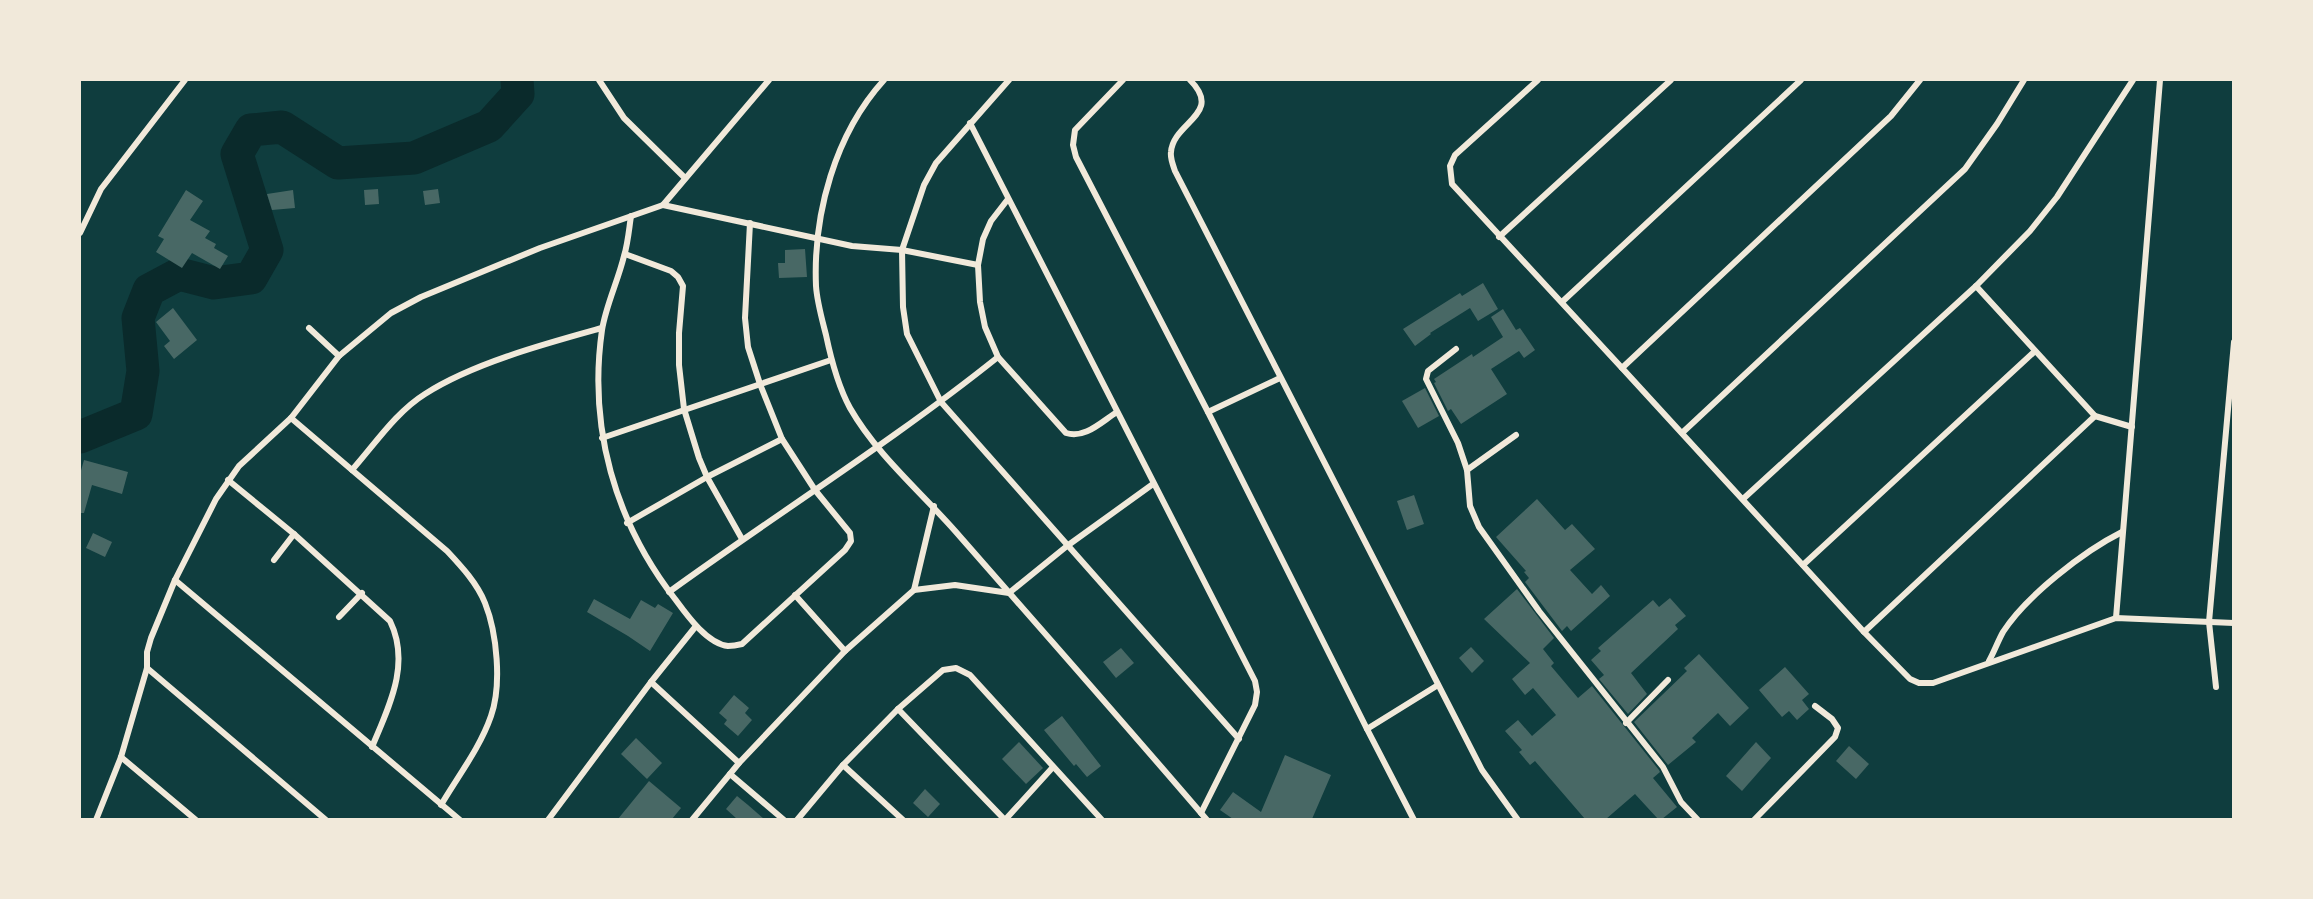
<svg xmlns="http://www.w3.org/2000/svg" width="2313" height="899" font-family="'Titillium Web',sans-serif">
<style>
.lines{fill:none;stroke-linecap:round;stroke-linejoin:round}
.river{stroke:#0a2a2b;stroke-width:33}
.building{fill:#486865}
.minor{stroke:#f1e9da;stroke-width:6}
</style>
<rect width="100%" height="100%" fill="#0f3d3e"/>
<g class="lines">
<path class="river" d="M80,437l56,-23 7,-43 -5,-53 11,-28 30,-16 35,9 37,-5 16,-28 -30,-96 14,-24 31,-3 56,36 76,-5 75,-32 29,-32 -1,-14"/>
</g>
<g class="building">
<path d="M378,189l1,15 -14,1 -1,-15z"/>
<path d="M438,189l2,14 -15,2 -2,-14z"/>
<path d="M186,190l17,11 -13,19 20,11 -5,7 11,6 -2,4 14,8 -8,13 -28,-16 -10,15 -26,-16 8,-13 -6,-3z"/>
<path d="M293,190l2,18 -23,2 -5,-16z"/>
<path d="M805,249l2,28 -28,1 -1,-15h7v-13z"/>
<path d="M1483,283l15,26 -20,12 -8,-13 -40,25 1,1 -16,12 -12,-17 57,-36 2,3z"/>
<path d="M173,308l24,32 -23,19 -10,-13 6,-5 -14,-19z"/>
<path d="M1503,309l13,21 4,-2 15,22 -11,8 -5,-7 -28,18 16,25 -46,30 -10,-15 -3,2 -14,-28 2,-1 -2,-3 38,-25 1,3 30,-20 -12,-20z"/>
<path d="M1425,388l14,28 -21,12 -16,-27z"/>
<path d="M84,460l44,12 -6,22 -30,-9 -8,28h-4v-39z"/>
<path d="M1414,495l10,29 -17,6 -10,-29z"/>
<path d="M1537,499l28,31 7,-6 23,25 -25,21 22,24 9,-9 9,11 -39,35 -4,-5 -5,5 -37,-49 4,-4 -5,-6 2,-1 -30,-34z"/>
<path d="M93,533l19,9 -7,15 -19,-9z"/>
<path d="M1517,589l37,49 -11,11 11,14 -3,3 27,32 14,-12 67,84 1,2 -7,6 24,29 -15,12h-4l-23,-25 -29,25h-21l-50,-58 -5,4 -11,-13 3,-2 -17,-19 13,-11 14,16 24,-21 -23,-27 -8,7 -13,-16 18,-16 -46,-44z"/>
<path d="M1670,598l16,18 -11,9 3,4 -47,44 16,21 -19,20 -29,-35 5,-4 -13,-15 10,-9 -3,-3 55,-48 6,7z"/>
<path d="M594,599l36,20 11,-19 14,8 3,-4 15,9 -23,38 -22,-15 -41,-24z"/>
<path d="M1471,647l13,14 -12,12 -13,-15z"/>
<path d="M1121,648l13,15 -18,15 -13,-16z"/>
<path d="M1699,654l50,54 -19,18 -12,-13 -26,25 4,4 -28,23 -34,-43 53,-51 -3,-3z"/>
<path d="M1785,667l24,27 -7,6 7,9 -12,11 -8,-9 -7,6 -23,-27z"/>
<path d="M734,695l15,13 -4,5 7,7 -14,16 -14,-12 3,-4 -8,-7z"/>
<path d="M1062,716l39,50 -14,11 -11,-13 -2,2 -30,-36z"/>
<path d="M636,738l26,25 -15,16 -26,-25z"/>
<path d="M1019,742l24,26 -17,16 -24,-25z"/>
<path d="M1756,742l15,16 -29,33 -16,-15z"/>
<path d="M1849,746l20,18 -13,15 -20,-18z"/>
<path d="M1285,755l46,20 -19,44h-79l-13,-9 13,-18 28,20z"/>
<path d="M649,781l32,27 -9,11h-54z"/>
<path d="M925,789l15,15 -12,13 -15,-14z"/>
<path d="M737,796l11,9 16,14h-27l-11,-10z"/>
</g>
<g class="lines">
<g class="minor">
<path d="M599,80l25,38 61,60"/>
<path d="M884,80c-49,54 -71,134 -68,206 1,16 6,33 10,49 5,24 12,51 24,73 27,47 70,83 106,124 84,96 168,191 251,288"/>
<path d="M1009,80l-73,83 -12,22 -22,65 1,57 4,27 34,68 298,337"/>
<path d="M1123,80l-48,50 -2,15 3,12 132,255 159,317 47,91"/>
<path d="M1190,80c34,34 -17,42 -19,72 -1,6 2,13 4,19l307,599 36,50"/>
<path d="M1538,80l-83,75 -5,11 2,18 170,184"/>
<path d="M1920,80l-29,36 -269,252 242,264 46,47 9,4h14l183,-65 118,5"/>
<path d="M970,123l285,558 2,11 -2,13 -54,108"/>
<path d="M1008,199l-17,22 -8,18 -5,26 2,37 5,25 13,30 68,76c19,6 35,-11 51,-21"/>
<path d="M663,205l189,41 50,4 76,15"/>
<path d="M631,216c-2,13 -3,27 -7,40 -6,25 -18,49 -22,74 -14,97 13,192 73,269 11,15 32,45 53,47 4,0 10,-1 14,-2l103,-94 6,-9 -1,-8 -35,-43 -33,-51 -22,-55 -12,-37 -3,-29 5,-95"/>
<path d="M80,233l21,-44 84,-109"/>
<path d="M1499,237l172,-157"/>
<path d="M625,254l46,17 7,6 5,9 -4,47v32l5,44 15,49 8,19 35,62"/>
<path d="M1976,286l119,130 37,11"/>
<path d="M1562,302l239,-222"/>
<path d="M309,328l30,28"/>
<path d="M1456,349l-28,22 -2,8 32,64 9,27 3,36 9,21 60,84 124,156 18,35 17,18"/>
<path d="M1208,412l72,-34"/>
<path d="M291,418l156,133c14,15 30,32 38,52 12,30 17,82 6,113 -11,32 -33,60 -50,89"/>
<path d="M1682,433l283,-264 32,-45 27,-44"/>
<path d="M602,438l229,-78"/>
<path d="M352,470c23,-26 44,-58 73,-76 48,-31 123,-51 177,-66"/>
<path d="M1467,470l49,-35"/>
<path d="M228,480l66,54 96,87c21,43 -1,85 -18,126"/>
<path d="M1743,499l233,-213 54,-55 27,-34 76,-117"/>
<path d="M627,523l80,-46 75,-38"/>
<path d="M274,560l20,-26"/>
<path d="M1803,565l231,-213"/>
<path d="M175,580l285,240"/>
<path d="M914,590l41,-5 54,8 58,-47 86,-62"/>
<path d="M669,592c109,-79 224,-151 329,-235"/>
<path d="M795,595l50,56"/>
<path d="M339,617l23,-24"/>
<path d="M2116,618l44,-538"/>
<path d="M1864,632l231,-216"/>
<path d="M1989,661c5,-9 9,-20 14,-29 23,-36 81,-81 119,-100"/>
<path d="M147,668l179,152"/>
<path d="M651,682l88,81"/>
<path d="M2216,687l-7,-65 25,-280"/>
<path d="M898,709l107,111"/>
<path d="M1626,723l42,-43"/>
<path d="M1367,729l71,-44"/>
<path d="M121,757l75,63"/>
<path d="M843,765l60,55"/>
<path d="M730,774l54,46"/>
<path d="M96,820l25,-63 26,-89v-16l4,-14 24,-58 41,-81 23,-33 52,-48 48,-62 52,-43 30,-16 119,-49 123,-43 106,-125"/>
<path d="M548,820l103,-138 45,-56"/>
<path d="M692,820l47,-57 106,-112 69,-61 20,-84"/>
<path d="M797,820l46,-55 55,-56 45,-39 13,-2 14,7 132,145"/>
<path d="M1005,820l48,-53"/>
<path d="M1754,820l81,-83 3,-9 -6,-9 -17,-13"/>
</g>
</g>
<rect width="2313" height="899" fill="none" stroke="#f1e9da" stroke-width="162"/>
</svg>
